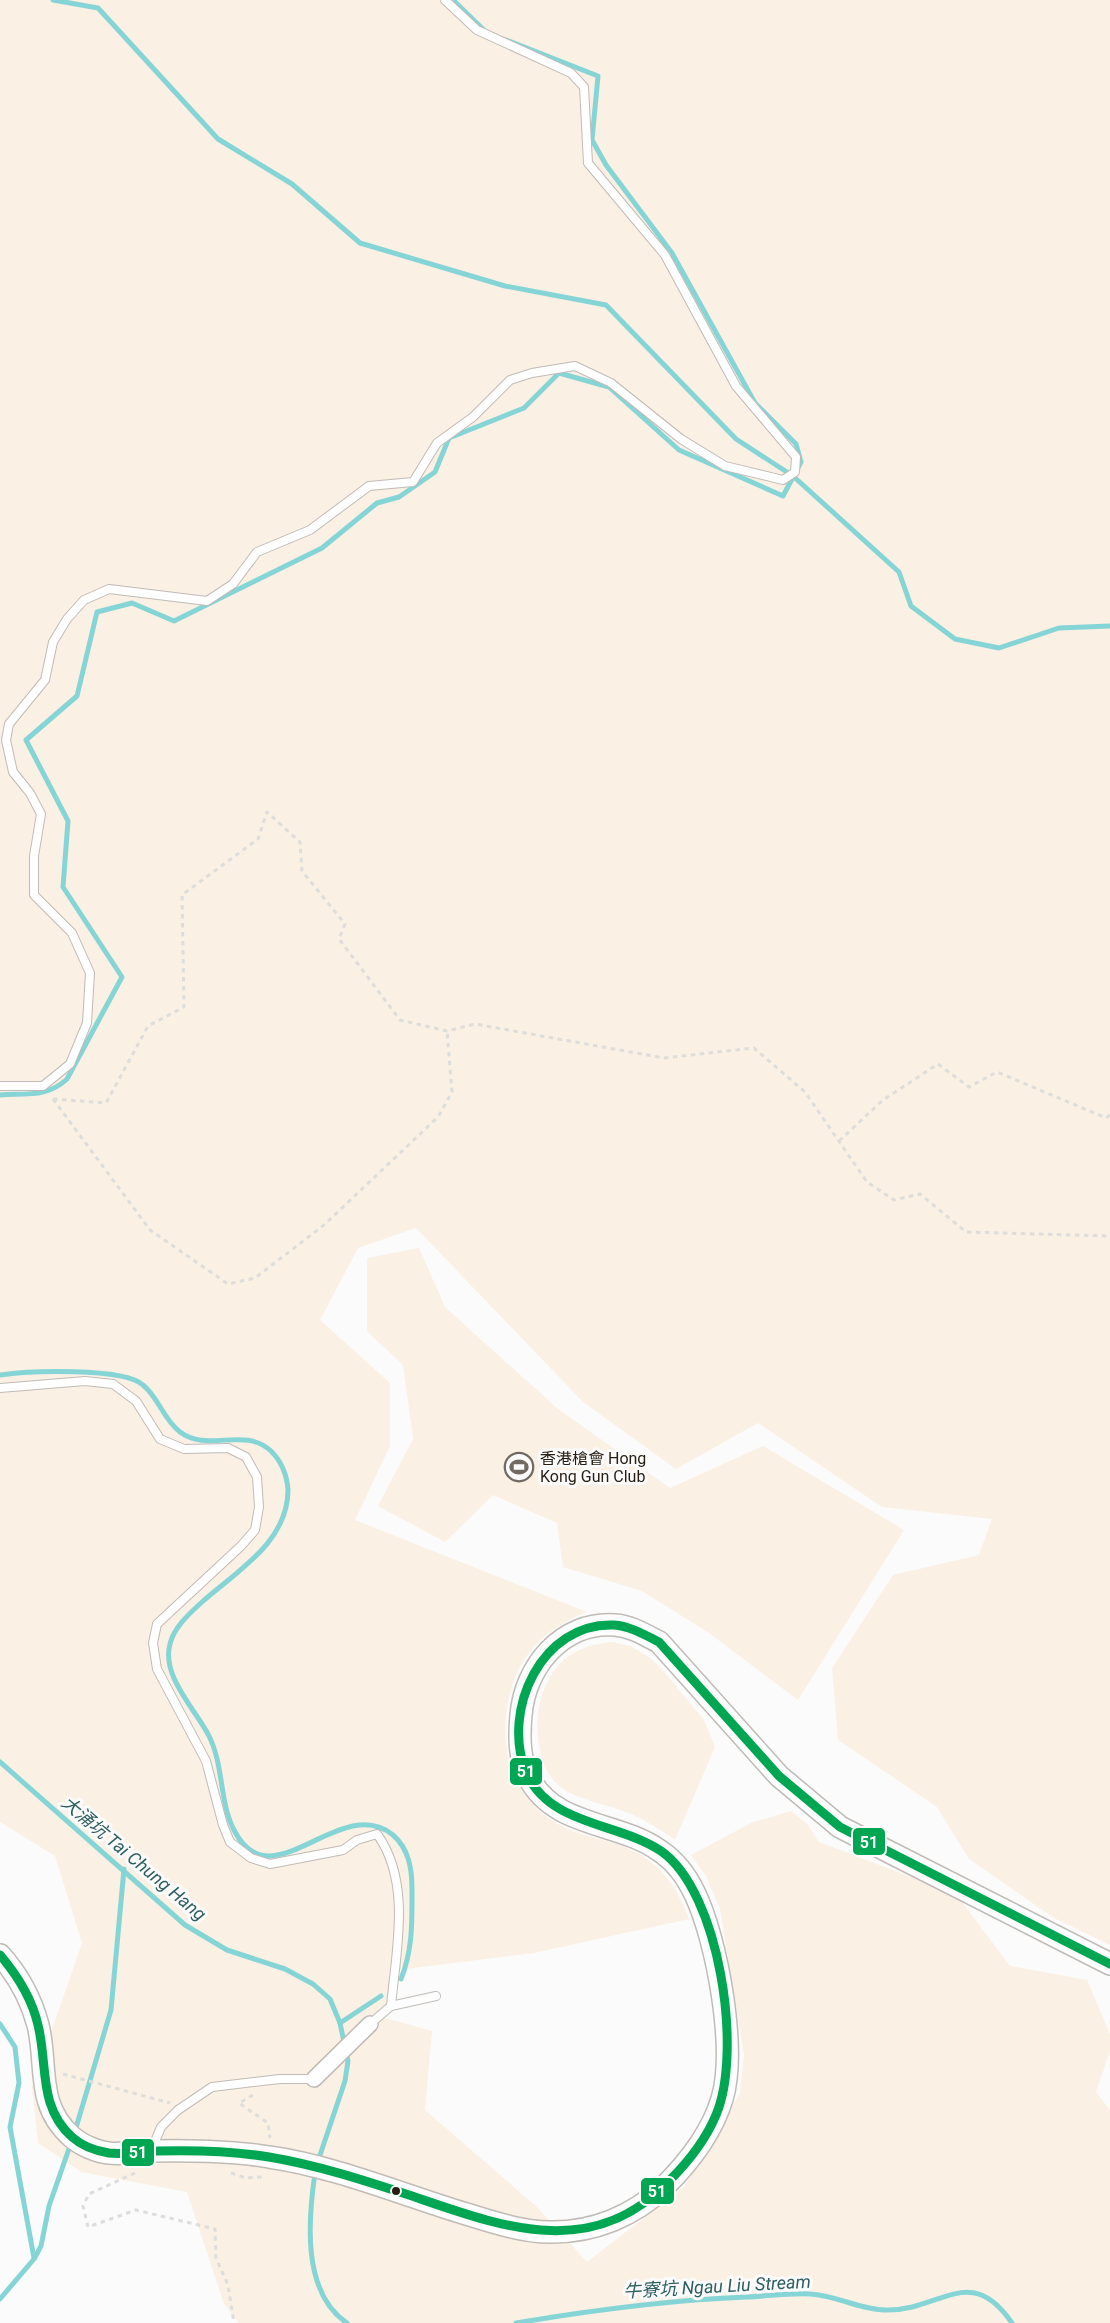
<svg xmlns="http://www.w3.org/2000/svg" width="1110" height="2323" font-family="Roboto,'Noto Sans TC',sans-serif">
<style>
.green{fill:#fbf0e4}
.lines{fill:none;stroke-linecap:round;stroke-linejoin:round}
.stream{stroke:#85d5d7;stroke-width:5}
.lane-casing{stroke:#c0bbb6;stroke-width:10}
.street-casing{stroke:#c0bbb6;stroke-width:18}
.secondary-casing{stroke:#c0bbb6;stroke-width:24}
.path{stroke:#dddddc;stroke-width:3;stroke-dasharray:4.5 4.5;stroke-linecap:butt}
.lane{stroke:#fefefe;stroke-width:8}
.street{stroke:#fefefe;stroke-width:15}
.secondary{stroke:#fefefe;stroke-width:21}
.bus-1-casing{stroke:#fbfbfb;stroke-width:14}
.bus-1{stroke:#00a651;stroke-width:9}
.bus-dot{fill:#261c11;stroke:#fbfbfb;stroke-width:2}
.labels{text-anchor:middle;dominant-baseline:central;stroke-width:6;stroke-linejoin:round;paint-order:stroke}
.poi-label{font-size:16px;fill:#261c11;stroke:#fbfbfb;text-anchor:start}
.water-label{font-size:18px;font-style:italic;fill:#2e5f60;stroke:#fbfbfb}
.line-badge{stroke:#fbfbfb;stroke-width:2}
.badge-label{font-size:16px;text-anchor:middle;font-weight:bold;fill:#fff}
</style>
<rect width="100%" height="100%" fill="#fbfbfb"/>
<g class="green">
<path d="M0,0h1110v1945l-56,-27 -85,-59 -32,-52 -99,-67 -6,-72 61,-93 86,-20 13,-36 -110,-12 -124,-84 -82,46 -93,-67 -167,-174 -58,20 -38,72 70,63v63l-35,74 232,92c-38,15 -65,38 -76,78 -16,56 1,115 57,139 25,11 53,12 76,28 24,16 35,36 45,62l-155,34 -136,17 -16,47 50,14 -7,79 112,97 50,55 97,-75 56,-94 4,-38 -24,-146 -14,-33 -15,-21 60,-32 40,-12 16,13 12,18 137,52 54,72 77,14 23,54v17l-14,41 14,18v213h-871l-15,-19 -37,-112 -106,-20 -43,-29 -6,-56 50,-144 -27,-87 -55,-34z"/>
<path d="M419,1248l26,59 113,102 112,79 93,-42 141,84 -106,170 -89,-67 -67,-42 -79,-24 -6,-44 -64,-28 -48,47 -67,-36 35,-67 -10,-74 -36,-34v-73z"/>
<path d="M613,1642l17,4 19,11 11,10 44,53 11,27 -40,93c-14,-10 -28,-19 -44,-26 -47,-19 -87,-13 -93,-77 -2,-18 1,-38 9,-54 13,-28 37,-39 66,-41z"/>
</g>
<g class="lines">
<g class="stream">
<path d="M53,0l45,8 120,131 74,45 68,59 145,43 101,19 130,134 57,37 106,96 12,34 44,33 44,9 60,-20 51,-2"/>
<path d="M453,0l33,32"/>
<path d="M0,1095c25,-2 47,3 67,-16l55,-102 -59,-90 5,-66 -42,-81 51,-44 20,-84 35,-9 42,18 148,-73 55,-45 22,-6 36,-25 14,-34 75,-30 35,-35 50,14 70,63 104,46 18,-34 -5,-18 -41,-41 -83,-150 -66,-88 -14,-25 6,-64 -92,-36"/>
<path d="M0,1375c28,-4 123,-8 143,10 16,13 20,34 37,47 28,21 64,-6 91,19 11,11 16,25 17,39 0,52 -51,81 -86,112 -12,11 -28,25 -32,42 -9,32 26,66 39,92 15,30 10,65 25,94 37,74 106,-38 159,5 16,14 19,34 19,54 0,32 1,60 -11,90"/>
<path d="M0,1762l185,163 42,25 58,19 28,15 17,15 10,24 8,38 -3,20 -27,80"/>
<path d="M340,2023l41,-27"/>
<path d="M0,2024l15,23 4,36 -9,44 24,131"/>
<path d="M75,2131l36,-121 13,-141"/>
<path d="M315,2173c-7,47 -13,120 32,150"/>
<path d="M0,2299l34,-40 7,-13 8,-40 22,-63"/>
<path d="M516,2323c77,-13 153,-23 231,-26 21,-1 43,-4 63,-3 26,1 50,16 76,16 55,1 84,-48 126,13"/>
</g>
<g class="lane-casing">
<g id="lane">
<path d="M0,1086h43l27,-22 17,-41 3,-50 -18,-40 -38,-38v-39l7,-42 -11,-21 -17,-21 -7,-32 3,-16 36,-44 8,-38 14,-23 17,-19 25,-11 98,12 26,-17 24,-32 53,-22 59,-44 44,-4 24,-39 36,-26 37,-37 22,-7 43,-7 36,17 70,56 44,27 58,14 12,-8 1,-15 -60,-71 -71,-131 -77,-92 -4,-76 -13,-14 -94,-43 -32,-30"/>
<path d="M0,1388l85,-7 28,3 23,17 24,38 24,10 44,-1 18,9 11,20 2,30 -4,23 -14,16 -84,78 -4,19 4,26 49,92 17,64 7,17 21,16 19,6 73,-14 14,-10 20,-6c35,48 19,117 14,172"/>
<path d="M370,2024l21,-18 45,-10"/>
<path d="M152,2149l9,-22 17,-17 34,-23 68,-8h34"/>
</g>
</g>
<g class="street-casing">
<path id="street" d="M314,2079l56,-55"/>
</g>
<g class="secondary-casing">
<path id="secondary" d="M0,1955c18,20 31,44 38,70 10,40 -3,80 34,112 9,8 25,15 37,16 12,2 27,-2 40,-2 35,-1 86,0 120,6 64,9 132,37 194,56 26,8 58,19 86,19 44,1 85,-16 116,-46 24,-24 47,-54 57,-87 15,-50 -5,-159 -27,-205 -8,-17 -20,-33 -35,-43 -41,-30 -105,-23 -131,-73 -10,-19 -10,-41 -8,-63 4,-48 41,-94 94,-90 16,1 30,10 44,17l120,134 61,51 270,137"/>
</g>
<g class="path">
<path d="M53,1099l53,4 42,-77 36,-19 -2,-112 76,-56 9,-27 33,30 2,29 43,53 -6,15 61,81 47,11 28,-7 189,34 90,-10 51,44 62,90 27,18 26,-6 46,38 144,4"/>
<path d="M53,1099l97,131 78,54 27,-6 69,-53 114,-108 14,-25 -5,-61"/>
<path d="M839,1141l44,-41 55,-36 31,23 28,-15 109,46 4,-3"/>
<path d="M63,2074l107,29"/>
<path d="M253,2095l-14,8 29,20 2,15"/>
<path d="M135,2173l-46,21 -6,12 5,21 48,-17 79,19 1,29 12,27 6,38"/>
<path d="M231,2173l15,5 16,-1"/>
</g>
<use href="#lane" class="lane"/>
<use href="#street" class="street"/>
<use href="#secondary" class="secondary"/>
<g class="bus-1-casing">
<path id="bus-1" d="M0,1955c17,20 32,44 38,70 10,40 0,82 34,112 10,9 24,14 37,16 16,2 32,-2 48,-2 37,-1 75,0 112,6 48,8 94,23 140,38 91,31 183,68 261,-15 19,-19 36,-41 46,-65 27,-63 4,-223 -55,-264 -43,-29 -112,-25 -135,-79 -25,-62 16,-150 88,-147 16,1 31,10 45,17l120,134 61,51 270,137"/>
</g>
<use href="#bus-1" class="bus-1"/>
</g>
<defs>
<g id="stadium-ring" transform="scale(1.5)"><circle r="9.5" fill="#fbfbfb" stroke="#716a63" stroke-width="1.5"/><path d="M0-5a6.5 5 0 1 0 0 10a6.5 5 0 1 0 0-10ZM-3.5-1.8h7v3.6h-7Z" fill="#716a63"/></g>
</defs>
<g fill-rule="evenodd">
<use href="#stadium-ring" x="519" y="1467"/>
</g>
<circle class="bus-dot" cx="396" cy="2191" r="5"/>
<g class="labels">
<g class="poi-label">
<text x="540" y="1458">香港槍會 Hong<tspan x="540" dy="18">Kong Gun Club</tspan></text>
</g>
<g class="water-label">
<text transform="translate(134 1858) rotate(40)">大涌坑 Tai Chung Hang</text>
<text transform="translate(717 2286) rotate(-3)">牛寮坑 Ngau Liu Stream</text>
</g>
</g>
<g class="line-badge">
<rect x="509" y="1757" width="34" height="29" rx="6" fill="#00a651"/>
<rect x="852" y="1827" width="34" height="29" rx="6" fill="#00a651"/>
<rect x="121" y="2138" width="34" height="29" rx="6" fill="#00a651"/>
<rect x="640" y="2177" width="35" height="28" rx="6" fill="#00a651"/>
</g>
<g class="badge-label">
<text x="526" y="1777">51</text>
<text x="869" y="1848">51</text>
<text x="138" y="2158">51</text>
<text x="657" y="2197">51</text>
</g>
</svg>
